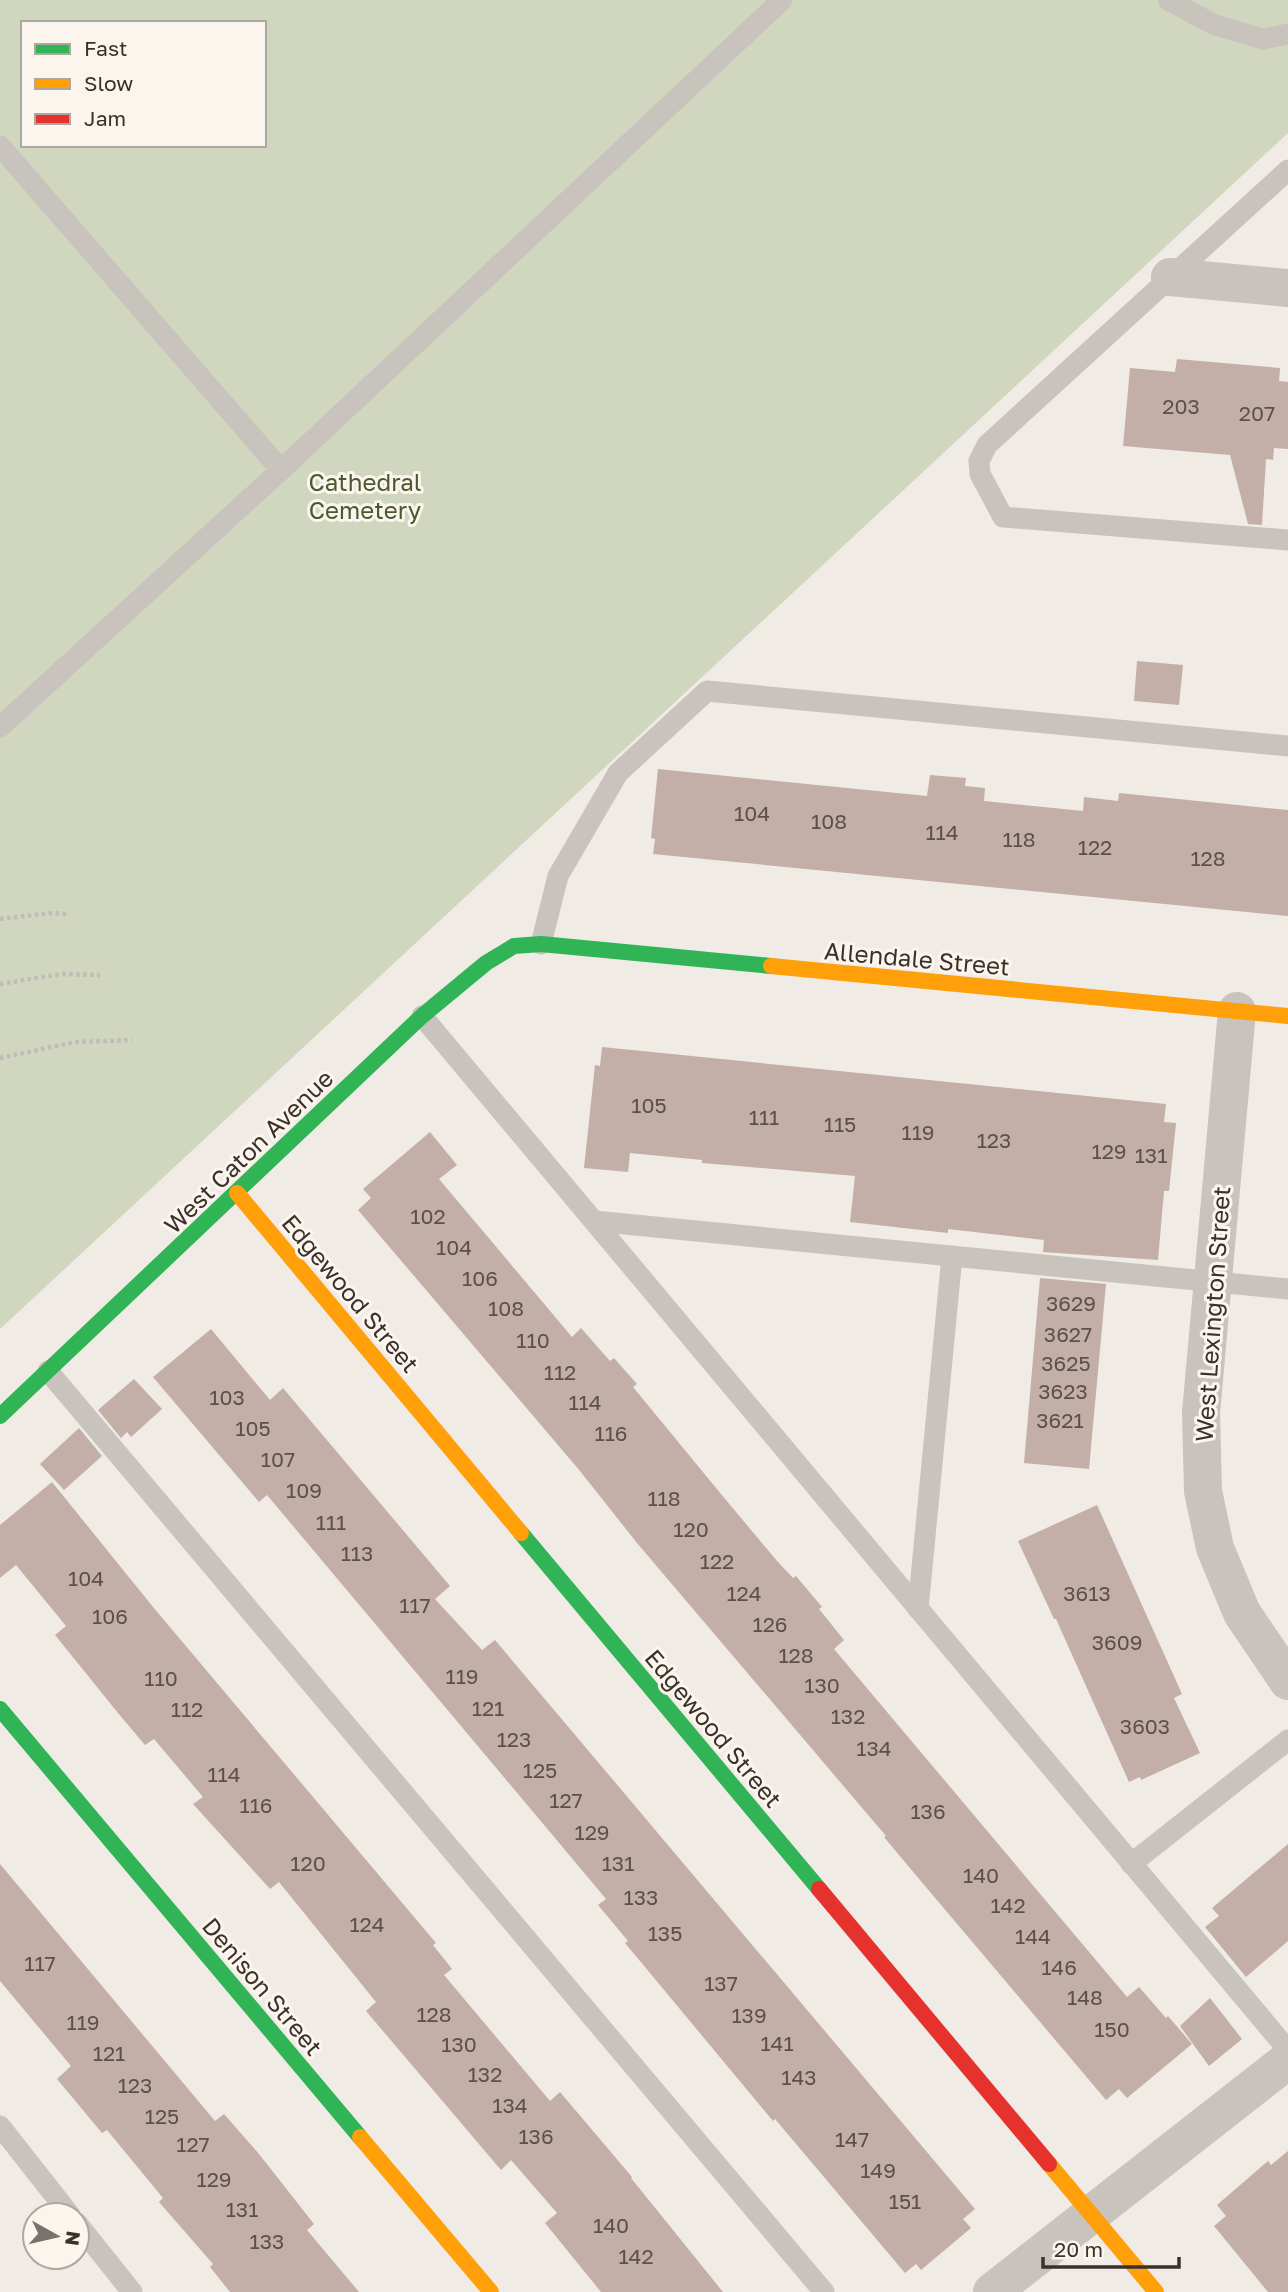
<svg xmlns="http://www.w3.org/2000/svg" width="1288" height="2292" font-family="'Golos Text',sans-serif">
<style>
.green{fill:#d1d6bf;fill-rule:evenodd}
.building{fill:#c3afa7}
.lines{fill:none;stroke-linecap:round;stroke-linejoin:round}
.path{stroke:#c2bbb6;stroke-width:4.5;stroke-dasharray:3.5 3.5;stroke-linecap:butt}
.lane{stroke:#c9c3be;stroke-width:21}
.street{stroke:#c9c3be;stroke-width:38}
.fast{stroke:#30b455;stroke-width:16}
.slow{stroke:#ff9f0a;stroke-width:16}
.jam{stroke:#e5322d;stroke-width:16}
.labels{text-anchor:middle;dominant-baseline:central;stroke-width:6;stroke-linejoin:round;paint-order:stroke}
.number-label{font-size:21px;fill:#5d504a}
.park-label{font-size:24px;fill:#4a5a2e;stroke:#fbf5ee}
.street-label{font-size:24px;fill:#3b302b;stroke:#fbf5ee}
</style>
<rect width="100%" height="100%" fill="#f0ebe5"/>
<path class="green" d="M0,0h1288v133l-1288,1196zM23,23h241v122h-241z"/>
<g class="building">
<path d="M1177,359l103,9 -1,13 9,1v67l-14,-1 -1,12 -7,-1 -4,66 -14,-1 -18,-69 -107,-9 7,-78 45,4z"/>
<path d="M1137,661l46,4 -4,40 -45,-4z"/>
<path d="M658,769l269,27 3,-21 36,3 -1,8 20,2 -1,13 99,10 1,-14 34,4 1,-8 169,17v106l-635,-62 2,-15 -4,-1z"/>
<path d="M602,1047l564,57 -2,18 12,1 -7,68h-5l-6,69 -115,-8 1,-12 -96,-11v4l-98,-11 5,-46 -153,-13v-3l-72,-7 -2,19 -44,-4 11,-103 5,1z"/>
<path d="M430,1132l27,33 -18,14 133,158 9,-9 29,33 4,-3 23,26 -4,3 88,107 56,67 16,17 3,-2 26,31 -3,2 25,31 -10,9 293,348 12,-10 27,31 2,-2 24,28 -65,54 -8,-9 -13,11 -197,-233 -25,-30 2,-1 -249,-293 -57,-72 -222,-261 13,-12 -8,-9z"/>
<path d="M1040,1278l66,6 -17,185 -65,-6z"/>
<path d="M211,1329l59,71 13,-12 167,198 -15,13 47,51 13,-10 480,569 -12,10 8,9 -50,42 -5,-6 -11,9 -130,-154 -2,2 -148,-178 3,-2 -30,-36 8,-6 -51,-61 -288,-343 -8,7 -106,-125z"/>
<path d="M134,1379l28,30 -31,28 -4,-5 -6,6 -23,-28z"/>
<path d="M79,1428l23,28 -38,34 -24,-26z"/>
<path d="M52,1482l101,125 283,336 -3,2 19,24 -8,6 106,126 10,-9 72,85 -1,1 92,114h-122l-56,-69 12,-10 -46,-53 -10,10 -135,-159 10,-9 -97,-120 -9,7 -77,-85 10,-7 -49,-58 -9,6 -27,-32 -63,-78 11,-9 -50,-61 -16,13v-53z"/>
<path d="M1097,1505l85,189 -8,4 26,55 -59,27 -1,-3 -11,5 -73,-163h-2l-36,-78z"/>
<path d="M1288,1844v97l-42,36 -41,-50 14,-11 -7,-8z"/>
<path d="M0,1864l215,257 9,-7 35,40 55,70 -7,6 52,62h-129l-20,-25 3,-3 -54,-62 4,-4 -56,-68 -5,3 -45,-54 14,-13 -71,-85z"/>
<path d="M1210,1998l32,41 -33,27 -29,-40z"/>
<path d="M1288,2151v141h-20l-54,-66 12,-10 -9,-11 51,-44 3,4z"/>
</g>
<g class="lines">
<g class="path">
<path d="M0,919l52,-6 17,1"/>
<path d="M0,984l61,-10 39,1"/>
<path d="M0,1058l75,-16 57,-2"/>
</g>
<g class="lane">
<path d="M1168,0l47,25 48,14 25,-5"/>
<path d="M0,146l281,324"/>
<path d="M1288,170l-301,275 -8,16 1,13 23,43 285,23"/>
<path d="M0,727l281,-257 501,-470"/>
<path d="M541,944l17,-68 60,-103 89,-82 581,55"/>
<path d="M422,1016l866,1034"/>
<path d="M594,1221l694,68"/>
<path d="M48,1371l776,921"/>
<path d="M918,1609l34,-353"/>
<path d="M1131,1864l157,-124"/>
<path d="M0,2126l70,89"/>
<path d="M77,2223l55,69"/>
</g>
<g class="street">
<path d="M1170,277l118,11"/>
<path d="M1237,1011l-36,402 2,78 12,57 27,65 46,68"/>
<path d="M992,2292l296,-232"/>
</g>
<g class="fast">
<path d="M0,1416l422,-400 64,-53 28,-17 27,-2 230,22"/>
<path d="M521,1533l298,356"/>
<path d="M0,1709l360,428"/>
</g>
<g class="slow">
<path d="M771,966l517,50"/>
<path d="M237,1193l284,340"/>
<path d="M360,2137l131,155"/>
<path d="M1049,2164l107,128"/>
</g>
<path class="jam" d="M819,1889l230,275"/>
</g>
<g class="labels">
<g class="number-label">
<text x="1181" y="406">203</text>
<text x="1257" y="413">207</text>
<text x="752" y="813">104</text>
<text x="829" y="821">108</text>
<text x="942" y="832">114</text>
<text x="1019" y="839">118</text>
<text x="1095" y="847">122</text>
<text x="1208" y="858">128</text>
<text x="649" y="1105">105</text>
<text x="764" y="1117">111</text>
<text x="840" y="1124">115</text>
<text x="918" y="1132">119</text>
<text x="994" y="1140">123</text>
<text x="1109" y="1151">129</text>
<text x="1151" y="1155">131</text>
<text x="428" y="1216">102</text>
<text x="454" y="1247">104</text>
<text x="480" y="1278">106</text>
<text x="1071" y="1303">3629</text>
<text x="506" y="1308">108</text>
<text x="1068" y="1334">3627</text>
<text x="533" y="1340">110</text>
<text x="1066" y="1363">3625</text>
<text x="560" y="1372">112</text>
<text x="1063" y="1391">3623</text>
<text x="227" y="1397">103</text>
<text x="585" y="1402">114</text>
<text x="1060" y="1420">3621</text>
<text x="253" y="1428">105</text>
<text x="611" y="1433">116</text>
<text x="278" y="1459">107</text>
<text x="304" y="1490">109</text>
<text x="664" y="1498">118</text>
<text x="331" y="1522">111</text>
<text x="691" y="1529">120</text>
<text x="357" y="1553">113</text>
<text x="717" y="1561">122</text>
<text x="86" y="1578">104</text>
<text x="744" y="1593">124</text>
<text x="1087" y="1593">3613</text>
<text x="415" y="1605">117</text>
<text x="110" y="1616">106</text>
<text x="770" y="1624">126</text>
<text x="1117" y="1642">3609</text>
<text x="796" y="1655">128</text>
<text x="462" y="1676">119</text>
<text x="161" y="1678">110</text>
<text x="822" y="1685">130</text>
<text x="488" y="1708">121</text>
<text x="187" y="1709">112</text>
<text x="848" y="1716">132</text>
<text x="1145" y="1726">3603</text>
<text x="514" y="1739">123</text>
<text x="874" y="1748">134</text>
<text x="540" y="1770">125</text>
<text x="224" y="1774">114</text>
<text x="566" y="1800">127</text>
<text x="256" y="1805">116</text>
<text x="928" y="1811">136</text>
<text x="592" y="1832">129</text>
<text x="308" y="1863">120</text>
<text x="618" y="1863">131</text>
<text x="981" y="1875">140</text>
<text x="641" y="1897">133</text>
<text x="1008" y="1905">142</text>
<text x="367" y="1924">124</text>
<text x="665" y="1933">135</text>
<text x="1033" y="1936">144</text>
<text x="40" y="1963">117</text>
<text x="1059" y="1967">146</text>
<text x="721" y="1983">137</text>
<text x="1085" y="1997">148</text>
<text x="434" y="2014">128</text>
<text x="749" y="2015">139</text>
<text x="83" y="2022">119</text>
<text x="1112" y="2029">150</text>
<text x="777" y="2043">141</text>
<text x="459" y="2044">130</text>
<text x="109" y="2053">121</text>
<text x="485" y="2074">132</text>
<text x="799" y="2077">143</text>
<text x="135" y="2085">123</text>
<text x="510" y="2105">134</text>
<text x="162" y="2116">125</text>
<text x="536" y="2136">136</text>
<text x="852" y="2139">147</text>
<text x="193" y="2144">127</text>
<text x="878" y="2170">149</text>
<text x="214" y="2179">129</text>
<text x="905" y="2201">151</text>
<text x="242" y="2209">131</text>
<text x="611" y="2225">140</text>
<text x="267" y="2241">133</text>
<text x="636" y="2256">142</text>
</g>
<g class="park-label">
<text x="365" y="481">Cathedral<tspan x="365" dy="28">Cemetery</tspan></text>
</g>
<g class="street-label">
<text transform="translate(917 958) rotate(5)">Allendale Street</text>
<text transform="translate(248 1151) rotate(-44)">West Caton Avenue</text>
<text transform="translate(351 1293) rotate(50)">Edgewood Street</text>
<text transform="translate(1212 1314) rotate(-86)">West Lexington Street</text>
<text transform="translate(714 1728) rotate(50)">Edgewood Street</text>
<text transform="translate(263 1986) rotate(50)">Denison Street</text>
</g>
</g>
<rect x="21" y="21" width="245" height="126" fill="#fbf5ee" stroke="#aea6a0" stroke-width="2"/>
<rect x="35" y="44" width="35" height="10" fill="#30b455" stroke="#aea6a0" stroke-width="2"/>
<text x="84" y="56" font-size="21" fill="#3b302b">Fast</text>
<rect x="35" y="79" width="35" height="10" fill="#ff9f0a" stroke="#aea6a0" stroke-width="2"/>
<text x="84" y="91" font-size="21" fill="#3b302b">Slow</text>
<rect x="35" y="114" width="35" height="10" fill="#e5322d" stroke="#aea6a0" stroke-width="2"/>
<text x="84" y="126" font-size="21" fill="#3b302b">Jam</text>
<g transform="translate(56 2236) rotate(98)"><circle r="33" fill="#fbf5ee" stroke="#aea6a0" stroke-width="2"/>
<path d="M0-5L12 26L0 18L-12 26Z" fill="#7a716c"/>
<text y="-10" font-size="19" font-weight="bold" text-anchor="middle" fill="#3b302b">N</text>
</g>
<path d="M1043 2257v10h136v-10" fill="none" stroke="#3b302b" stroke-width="3.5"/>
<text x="1054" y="2257" font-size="21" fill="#3b302b" stroke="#fbf5ee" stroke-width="5" paint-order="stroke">20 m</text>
</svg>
